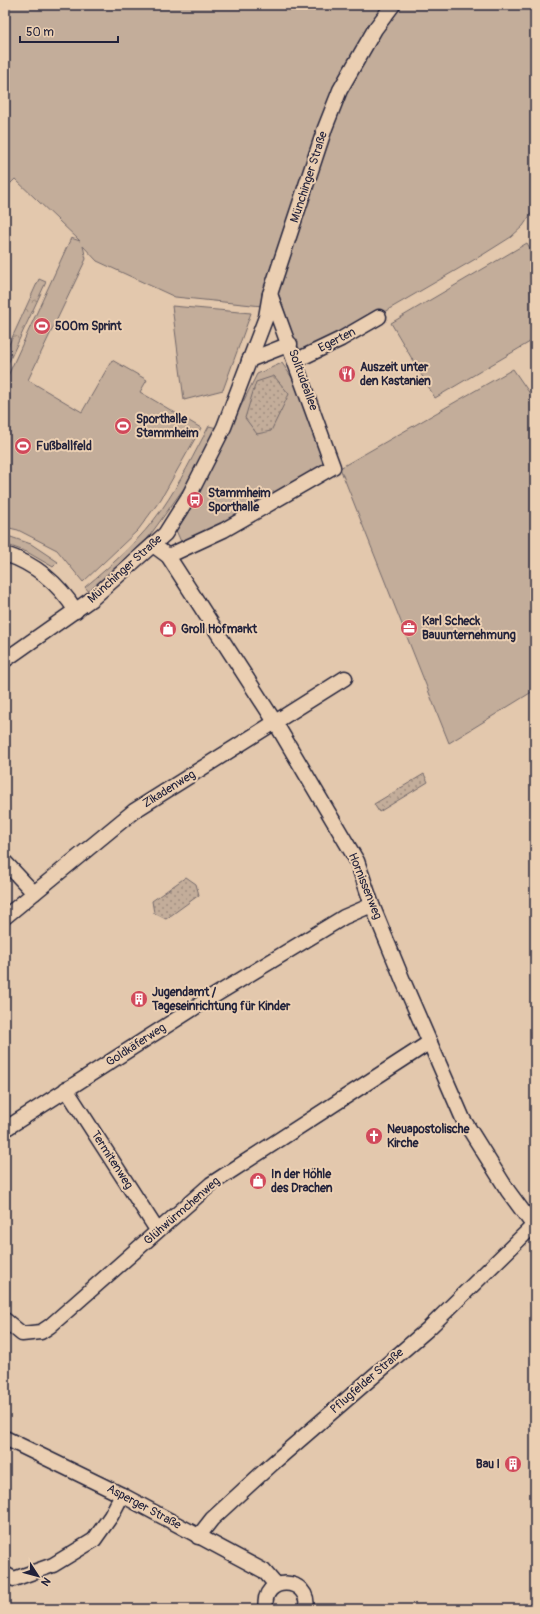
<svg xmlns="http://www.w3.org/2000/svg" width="540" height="1614" font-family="Pangolin,sans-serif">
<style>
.green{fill:#c3ad9a;stroke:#72686a}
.forest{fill:url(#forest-crowns);stroke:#72686a}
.park{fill:url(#park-dots);stroke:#72686a}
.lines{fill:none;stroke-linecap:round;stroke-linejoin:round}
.minor-casing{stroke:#22223b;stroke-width:17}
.minor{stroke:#ebcfb2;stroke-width:14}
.labels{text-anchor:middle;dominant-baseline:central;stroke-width:4;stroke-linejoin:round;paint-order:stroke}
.street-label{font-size:12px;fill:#22223b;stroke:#ebcfb2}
.poi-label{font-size:12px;font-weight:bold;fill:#22223b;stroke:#ebcfb2;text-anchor:start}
</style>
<defs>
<pattern id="forest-crowns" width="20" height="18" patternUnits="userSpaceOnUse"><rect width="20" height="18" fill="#c3ad9a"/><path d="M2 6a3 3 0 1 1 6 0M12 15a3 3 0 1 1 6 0" fill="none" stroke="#9e8c7f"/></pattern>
<pattern id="park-dots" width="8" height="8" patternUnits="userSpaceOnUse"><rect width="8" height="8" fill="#c3ad9a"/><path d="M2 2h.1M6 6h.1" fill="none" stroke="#9e8c7f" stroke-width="1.8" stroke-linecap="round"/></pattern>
</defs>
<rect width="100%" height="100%" fill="#e3c8ad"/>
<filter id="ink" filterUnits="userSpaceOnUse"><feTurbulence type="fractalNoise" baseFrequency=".025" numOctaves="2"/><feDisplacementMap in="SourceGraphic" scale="8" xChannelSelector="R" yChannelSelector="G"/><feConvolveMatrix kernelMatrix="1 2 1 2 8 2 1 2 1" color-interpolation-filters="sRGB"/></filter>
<g filter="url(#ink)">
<g class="green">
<path d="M5,5h530v203l-12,18 -12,11 -27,17 -119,69 -58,28 -6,-1 -6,-8 -16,-47 -17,11 -87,-9 -78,-36 -14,-15 3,13 -58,121 54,32 30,-52 35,20 -7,12 61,36 -40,71 -23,31 -55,52 -26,-32 -39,-20 -13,-3v-145l66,-144 9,3 -65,-62 -10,10z"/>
<path d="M527,243l8,14v82l-100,59 -44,-75z"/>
<path d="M172,306l79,7 -28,77 -39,10z"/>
<path d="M282,363l19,28 25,72 -103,62 -41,19 -7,-16 51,-92 31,-62z"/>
<path d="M513,369l22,32v289l-86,53 -109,-275z"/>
<path d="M209,426l8,2 -33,60 -36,50 -58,55 -5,-6c28,-23 56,-48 77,-78 18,-26 32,-55 47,-83z"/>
<path d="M5,535l26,9 27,18 -5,5 -26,-15 -22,-8z"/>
</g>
<path class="forest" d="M39,279l7,3 -41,88v-17z"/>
<g class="park">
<path d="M274,376l15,18 -18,37 -14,3 -12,-16 11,-36z"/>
<path d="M424,774l4,8 -49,30 -5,-8z"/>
<path d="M186,877l10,7 3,11 -33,24 -12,-6 -2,-12z"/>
</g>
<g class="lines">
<g class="minor-casing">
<g id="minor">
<path d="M249,360l41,-16"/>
<path d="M295,361l46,-22 38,-22"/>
<path d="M153,545l15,11 107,166 82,139 15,44 32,78 59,136 45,72 25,34"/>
<path d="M5,554c31,10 54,30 71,57"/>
<path d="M168,556l56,-26 109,-63 -63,-173"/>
<path d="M5,660l88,-62 72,-64 24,-38 35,-69 42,-110 4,-23 55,-166 15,-38 35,-61 18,-24"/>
<path d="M5,862l29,31"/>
<path d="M5,917l129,-106 211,-133"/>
<path d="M66,1089l91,141"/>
<path d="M5,1129l189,-121 150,-91 28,-12"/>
<path d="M5,1320l17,14 19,-2 9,-6 161,-142 219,-142"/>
<path d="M5,1438l117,57 142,76 12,14"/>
<path d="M198,1537l14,-18 60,-55 156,-135 107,-105"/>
<path d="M5,1574l9,5 39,-14 41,-25 17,-24 11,-21"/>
<path d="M266,1609c-6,-35 46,-33 40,0"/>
</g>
</g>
<use href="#minor" class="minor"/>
</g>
</g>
<defs>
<g id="stadium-disc" transform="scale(0.9)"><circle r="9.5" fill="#d1495b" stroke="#ebcfb2"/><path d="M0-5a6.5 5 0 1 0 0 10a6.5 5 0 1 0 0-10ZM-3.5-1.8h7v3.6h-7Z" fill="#fff"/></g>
<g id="restaurant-disc" transform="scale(0.9)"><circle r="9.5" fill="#d1495b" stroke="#ebcfb2"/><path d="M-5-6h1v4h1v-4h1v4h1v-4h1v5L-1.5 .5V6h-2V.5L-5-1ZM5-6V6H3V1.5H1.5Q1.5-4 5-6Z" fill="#fff"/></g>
<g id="bus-disc" transform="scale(0.9)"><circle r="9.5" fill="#d1495b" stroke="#ebcfb2"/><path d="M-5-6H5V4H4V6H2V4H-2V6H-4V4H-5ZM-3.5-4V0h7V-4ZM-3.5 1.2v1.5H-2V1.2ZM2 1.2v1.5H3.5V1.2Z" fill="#fff"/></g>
<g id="office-disc" transform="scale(0.9)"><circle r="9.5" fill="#d1495b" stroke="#ebcfb2"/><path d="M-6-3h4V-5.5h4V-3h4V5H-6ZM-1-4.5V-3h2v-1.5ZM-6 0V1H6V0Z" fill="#fff"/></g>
<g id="shop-disc" transform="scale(0.9)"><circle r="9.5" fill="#d1495b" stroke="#ebcfb2"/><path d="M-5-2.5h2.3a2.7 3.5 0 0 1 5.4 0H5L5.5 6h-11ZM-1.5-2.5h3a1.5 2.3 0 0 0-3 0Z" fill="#fff"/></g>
<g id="building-disc" transform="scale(0.9)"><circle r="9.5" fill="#d1495b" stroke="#ebcfb2"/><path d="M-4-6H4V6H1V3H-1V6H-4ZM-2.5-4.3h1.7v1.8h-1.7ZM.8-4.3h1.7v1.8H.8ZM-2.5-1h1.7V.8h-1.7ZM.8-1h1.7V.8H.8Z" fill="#fff"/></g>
<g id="church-disc" transform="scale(0.9)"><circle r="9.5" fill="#d1495b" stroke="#ebcfb2"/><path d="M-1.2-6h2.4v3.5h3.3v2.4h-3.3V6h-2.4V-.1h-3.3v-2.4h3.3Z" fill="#fff"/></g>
</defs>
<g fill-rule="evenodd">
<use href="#stadium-disc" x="42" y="326"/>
<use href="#restaurant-disc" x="347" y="374"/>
<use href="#stadium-disc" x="123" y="426"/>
<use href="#stadium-disc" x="23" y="446"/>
<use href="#bus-disc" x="195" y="500"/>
<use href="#office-disc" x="409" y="628"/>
<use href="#shop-disc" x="168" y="629"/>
<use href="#building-disc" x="139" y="999"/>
<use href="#church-disc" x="374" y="1136"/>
<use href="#shop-disc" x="258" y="1181"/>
<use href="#building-disc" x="513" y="1464"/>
</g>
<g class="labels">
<g class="street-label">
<text transform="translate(309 177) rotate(-72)">Münchinger Straße</text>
<text transform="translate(337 340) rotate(-27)">Egerten</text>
<text transform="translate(303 380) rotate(70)">Solitudeallee</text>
<text transform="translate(125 569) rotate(-42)">Münchinger Straße</text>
<text transform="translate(169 789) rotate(-32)">Zikadenweg</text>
<text transform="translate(365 886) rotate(68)">Hornissenweg</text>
<text transform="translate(136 1045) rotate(-33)">Goldkäferweg</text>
<text transform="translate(112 1160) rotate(57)">Termitenweg</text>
<text transform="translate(182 1211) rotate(-41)">Glühwürmchenweg</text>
<text transform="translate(367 1381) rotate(-41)">Pflugfelder Straße</text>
<text transform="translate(144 1507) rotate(28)">Asperger Straße</text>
</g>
<g class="poi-label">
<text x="55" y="326">500m Sprint</text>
<text x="360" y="367">Auszeit unter<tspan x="360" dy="14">den Kastanien</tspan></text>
<text x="136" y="419">Sporthalle<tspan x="136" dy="14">Stammheim</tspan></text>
<text x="36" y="446">Fußballfeld</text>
<text x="208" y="493">Stammheim<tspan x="208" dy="14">Sporthalle</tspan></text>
<text x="422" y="621">Karl Scheck<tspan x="422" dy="14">Bauunternehmung</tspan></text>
<text x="181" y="629">Groll Hofmarkt</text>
<text x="152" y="992">Jugendamt /<tspan x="152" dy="14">Tageseinrichtung für Kinder</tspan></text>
<text x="387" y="1129">Neuapostolische<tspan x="387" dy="14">Kirche</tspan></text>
<text x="271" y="1174">In der Höhle<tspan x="271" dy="14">des Drachen</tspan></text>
<text x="500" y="1464" text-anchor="end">Bau I</text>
</g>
</g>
<rect width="540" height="1614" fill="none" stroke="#ebcfb2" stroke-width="20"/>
<rect x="10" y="10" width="520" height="1594" fill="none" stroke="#22223b" stroke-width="1.5" filter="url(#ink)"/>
<g transform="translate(38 1576) rotate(126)" stroke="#ebcfb2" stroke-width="3" paint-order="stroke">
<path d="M0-3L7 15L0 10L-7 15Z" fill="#22223b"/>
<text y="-6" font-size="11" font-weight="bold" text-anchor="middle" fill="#22223b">N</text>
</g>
<path d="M20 36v6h98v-6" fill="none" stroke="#22223b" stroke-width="2"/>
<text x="26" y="36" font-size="12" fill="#22223b" stroke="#ebcfb2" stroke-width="3" paint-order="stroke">50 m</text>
</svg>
